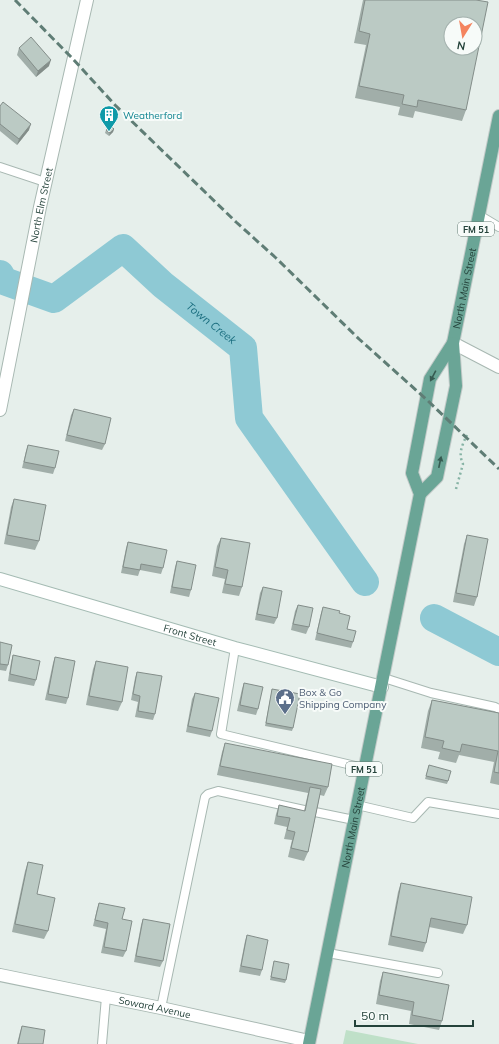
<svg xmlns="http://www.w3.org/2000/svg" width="499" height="1044" font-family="Mulish,sans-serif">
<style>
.green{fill:#bfe0c8}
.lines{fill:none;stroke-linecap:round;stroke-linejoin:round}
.river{stroke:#8ec9d4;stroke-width:28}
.lane-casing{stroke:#a8b8b2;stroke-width:10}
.street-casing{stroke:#a8b8b2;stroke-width:14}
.secondary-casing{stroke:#a4bbb3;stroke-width:14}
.primary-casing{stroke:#c2cac8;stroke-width:14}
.path{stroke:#86b3a5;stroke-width:2.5;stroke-dasharray:2 3;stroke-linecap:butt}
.lane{stroke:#fff;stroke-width:8}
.street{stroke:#fff;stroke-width:12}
.secondary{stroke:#fff;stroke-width:12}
.primary{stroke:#6aa596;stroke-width:12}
.rail{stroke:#5f7d75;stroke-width:3;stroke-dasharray:8 4;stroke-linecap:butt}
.wall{fill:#a1aea9}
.shaded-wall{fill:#838d89}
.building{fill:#bbcac4;stroke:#838d89;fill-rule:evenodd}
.oneway{fill:#365b51}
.labels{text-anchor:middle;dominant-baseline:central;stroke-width:4;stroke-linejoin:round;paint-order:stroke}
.shield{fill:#f7fbf9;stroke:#637a73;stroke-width:1}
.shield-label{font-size:9px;font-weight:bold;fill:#24423a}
.culture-label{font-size:10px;fill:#0d838f;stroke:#f7fbf9;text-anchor:start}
.street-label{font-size:10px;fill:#24423a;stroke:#f7fbf9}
.service-label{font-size:10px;fill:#4e5e75;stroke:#f7fbf9;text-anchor:start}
.water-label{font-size:11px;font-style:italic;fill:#1c6f80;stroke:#f7fbf9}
</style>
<rect width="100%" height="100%" fill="#e6efeb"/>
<path class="green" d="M346,1030l72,14h-75z"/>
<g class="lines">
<g class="river">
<path id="s1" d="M0,274l4,7 50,18 69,-51 40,37 80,63 6,70 116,164"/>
<path d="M434,618l65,34"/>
</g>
<g class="lane-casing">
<g id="lane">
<path d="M0,167l45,15"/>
<path d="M479,215l20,12"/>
<path d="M235,648l-14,86 143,34"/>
<path d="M384,678l47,15 64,14 4,2"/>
<path d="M357,805l56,13 15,-16 71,12"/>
<path d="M315,812l39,8"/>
<path d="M328,953l110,20"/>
<path d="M161,1008l44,-211 3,-3 10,-3 86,19"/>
<path d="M102,1044l4,-47"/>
</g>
</g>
<g class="street-casing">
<g id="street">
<path d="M453,343l46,24"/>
<path id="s2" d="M0,410l40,-203 47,-207"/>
<path id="s3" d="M0,975l161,33 148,33"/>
</g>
</g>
<g class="secondary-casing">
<g id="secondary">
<path id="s4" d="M0,579l235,69 147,39"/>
</g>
</g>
<g class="primary-casing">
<g id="primary">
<path id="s5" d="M420,494l17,-17 19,-91 -3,-43 46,-227"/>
<path id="s6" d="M309,1044l111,-550 -8,-21 18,-94 23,-36"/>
</g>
</g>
<path class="path" d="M456,489l7,-25c-5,-10 -1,-19 4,-29"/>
<use href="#lane" class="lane"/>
<use href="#street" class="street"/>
<use href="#secondary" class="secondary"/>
<use href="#primary" class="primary"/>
<path class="rail" d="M15,0l58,59 42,46 121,117 40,36 83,81 67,60 73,70"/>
</g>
<g class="wall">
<path d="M363,0h113l-10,110 -4,11 -47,-10 -2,7 -15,-3 2,-8 -45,-9 11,-53 -12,-2z"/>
<path d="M19,48l30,18 -13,11 -19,-22z"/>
<path d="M0,106l29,24 -12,15 -17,-14z"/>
<path d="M114,129l-1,3 -4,4 -4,-3 1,-3z"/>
<path d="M74,409l31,35 -3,6 -37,-9 6,-26z"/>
<path d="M28,445l27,23 -2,6 -31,-6 4,-17z"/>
<path d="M14,499l25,42 -4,9 -31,-6 7,-37z"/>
<path d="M467,535l10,62 -3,9 -21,-4 11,-58z"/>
<path d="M221,538l21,49 -3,9 -17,-3 3,-14 -13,-3 5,-30z"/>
<path d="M128,542l35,26 -2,6 -21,-4 -2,6 -17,-3 5,-25z"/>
<path d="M177,561l14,29 -2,7 -19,-4 5,-26z"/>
<path d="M263,587l14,31 -3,6 -19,-4 5,-27z"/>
<path d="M298,605l11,22 -3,7 -15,-4 4,-19z"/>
<path d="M323,607l16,6 14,29 -2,6 -36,-8 6,-27z"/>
<path d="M0,642l8,23 -2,6 -6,-1z"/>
<path d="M13,655l23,25 -2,6 -26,-5 3,-19z"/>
<path d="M55,657l13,41 -2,6 -21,-4 8,-37z"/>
<path d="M96,661l26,41 -4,9 -32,-6 7,-36z"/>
<path d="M137,672l18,42 -2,6 -18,-3 3,-15 -7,-2 4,-22z"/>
<path d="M244,683l14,26 -2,6 -19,-4 5,-22z"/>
<path d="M272,689l21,39 -1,3 -27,-5z"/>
<path d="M195,693l17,38 -2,6 -24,-5 6,-33z"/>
<path d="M432,700l67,13v72l-9,-2 4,-21 -35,-7 -3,8 -18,-4 2,-7 -19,-4 7,-37z"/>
<path d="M225,743l103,44 -4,9 -4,-1 -12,57 -4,9 -16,-4 4,-17 -8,-1 3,-12 -13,-3 2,-10 3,-9 25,6 4,-18 -91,-18 5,-23z"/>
<path d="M429,765l19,16 -1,3 -22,-5z"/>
<path d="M28,862l9,32 11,37 -4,8 -32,-7 13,-61z"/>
<path d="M401,883l66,42 -4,9 -34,-7 -3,16 -3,9 -35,-7 10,-53z"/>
<path d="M99,903l23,16 4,32 -3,6 -22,-4 5,-24 -13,-3 4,-17z"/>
<path d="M143,919l20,42 -3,6 -26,-5 7,-37z"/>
<path d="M247,935l15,35 -2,6 -21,-4 6,-31z"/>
<path d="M274,961l12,19 -1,3 -15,-3z"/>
<path d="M383,972l59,49 -3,9 -30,-6 2,-13 -35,-7 4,-23z"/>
<path d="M22,1026l21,18h-26l3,-12z"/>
</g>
<g class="shaded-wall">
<path d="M51,60l-2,6 -13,11 2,-6z"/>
<path d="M31,124l-2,6 -12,15 2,-6z"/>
<path d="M114,129l-1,3 -4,4 1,-3z"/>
</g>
<g class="building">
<path d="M365,0h111l12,2 -22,108 -48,-10 -1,7 -15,-3 2,-9 -45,-9 11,-52 -11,-3zM451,24h24v24h-24z"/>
<path d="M31,37l20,23 -13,11 -19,-23z"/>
<path d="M3,102l28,22 -12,15 -19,-15v-18z"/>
<path d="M111,126l3,3 -4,4 -4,-3z"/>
<path d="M74,409l37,9 -6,26 -38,-9z"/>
<path d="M28,445l31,6 -4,17 -31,-6z"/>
<path d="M14,499l32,6 -7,36 -32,-6z"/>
<path d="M467,535l21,4 -11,58 -21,-4z"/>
<path d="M221,538l29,5 -8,44 -17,-3 3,-14 -13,-3z"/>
<path d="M128,542l39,8 -4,18 -22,-4 -1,6 -17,-3z"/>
<path d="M177,561l19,4 -5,25 -19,-3z"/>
<path d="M263,587l19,4 -5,27 -20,-4z"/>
<path d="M298,605l15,3 -4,19 -16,-3z"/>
<path d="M323,607l17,4 -1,2 11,3 -3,13 9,2 -3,11 -36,-9z"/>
<path d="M0,642l12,3 -4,20 -8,-1z"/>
<path d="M13,655l27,6 -4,19 -26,-6z"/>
<path d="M55,657l20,4 -7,37 -20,-4z"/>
<path d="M96,661l32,6 -6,35 -33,-6z"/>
<path d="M137,672l25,4 -7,38 -17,-3 2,-15 -7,-2z"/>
<path d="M244,683l19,4 -5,22 -18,-4z"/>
<path d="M272,689l28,5 -7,34 -27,-5z"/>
<path d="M195,693l24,5 -7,33 -24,-5z"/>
<path d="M432,700l67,13v60l-5,-1 4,-21 -36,-7 -2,8 -18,-4 2,-7 -19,-4z"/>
<path d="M225,743l107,21 -4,23 -108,-21z"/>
<path d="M429,765l22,6 -3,10 -22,-5z"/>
<path d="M310,787l11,2 -13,63 -17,-4 4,-16 -8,-2 3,-12 -13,-2 2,-11 26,6z"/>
<path d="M28,862l15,3 -6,29 18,4 -7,33 -33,-7z"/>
<path d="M401,883l71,14 -5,28 -36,-7 -5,25 -35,-7z"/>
<path d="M99,903l26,5 -3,11 10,2 -6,30 -22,-4 4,-24 -13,-3z"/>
<path d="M143,919l27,5 -7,37 -27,-5z"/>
<path d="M247,935l21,5 -6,30 -21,-4z"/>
<path d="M274,961l15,3 -3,16 -15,-3z"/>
<path d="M383,972l66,13 -7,36 -30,-6 2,-13 -35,-7z"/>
<path d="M22,1026l23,4 -2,14h-25z"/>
</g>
<defs><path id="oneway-solid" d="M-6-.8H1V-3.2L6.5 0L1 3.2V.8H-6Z"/></defs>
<g class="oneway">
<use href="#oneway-solid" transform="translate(433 376) rotate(118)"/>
<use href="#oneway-solid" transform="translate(440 462) rotate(-78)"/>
</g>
<defs>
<g id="building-pin" transform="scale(1)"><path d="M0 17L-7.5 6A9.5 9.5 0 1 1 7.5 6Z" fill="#0f9aa8" stroke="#f7fbf9"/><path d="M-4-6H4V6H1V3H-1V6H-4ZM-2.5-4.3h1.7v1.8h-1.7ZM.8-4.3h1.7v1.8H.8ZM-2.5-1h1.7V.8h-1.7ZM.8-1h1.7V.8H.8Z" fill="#fff"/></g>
<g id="civic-pin" transform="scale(1)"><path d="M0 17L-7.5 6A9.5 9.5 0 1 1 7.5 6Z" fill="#5c6f8a" stroke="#f7fbf9"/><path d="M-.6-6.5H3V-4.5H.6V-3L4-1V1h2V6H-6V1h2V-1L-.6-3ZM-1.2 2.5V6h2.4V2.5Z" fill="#fff"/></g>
</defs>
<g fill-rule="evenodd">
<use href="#building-pin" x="109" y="115"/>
<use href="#civic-pin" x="285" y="698"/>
</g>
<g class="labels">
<g class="shield">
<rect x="458" y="222" width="36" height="14" rx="3"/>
<rect x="346" y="762" width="36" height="14" rx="3"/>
</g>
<g class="shield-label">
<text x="476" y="229">FM 51</text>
<text x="364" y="769">FM 51</text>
</g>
<g class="culture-label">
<text x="123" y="115">Weatherford</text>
</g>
<g class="street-label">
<text stroke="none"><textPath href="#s2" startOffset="209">North Elm Street</textPath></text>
<text stroke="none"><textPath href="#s5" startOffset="216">North Main Street</textPath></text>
<text stroke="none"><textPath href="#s4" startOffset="198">Front Street</textPath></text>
<text stroke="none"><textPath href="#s6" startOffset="221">North Main Street</textPath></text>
<text stroke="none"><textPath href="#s3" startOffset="158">Soward Avenue</textPath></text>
</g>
<g class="service-label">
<text x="299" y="692">Box &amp; Go<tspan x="299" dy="12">Shipping Company</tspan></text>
</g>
<g class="water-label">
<text stroke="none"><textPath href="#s1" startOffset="263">Town Creek</textPath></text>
</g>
</g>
<g transform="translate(463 36) rotate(191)"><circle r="19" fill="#f7fbf9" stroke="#a3b1ad"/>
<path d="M0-3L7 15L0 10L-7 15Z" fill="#f4845f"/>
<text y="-6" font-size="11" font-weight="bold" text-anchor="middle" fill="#24423a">N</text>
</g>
<path d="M355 1020v6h118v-6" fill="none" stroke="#24423a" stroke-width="2"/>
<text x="361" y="1020" font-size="12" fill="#24423a" stroke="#f7fbf9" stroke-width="3" paint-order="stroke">50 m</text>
</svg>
